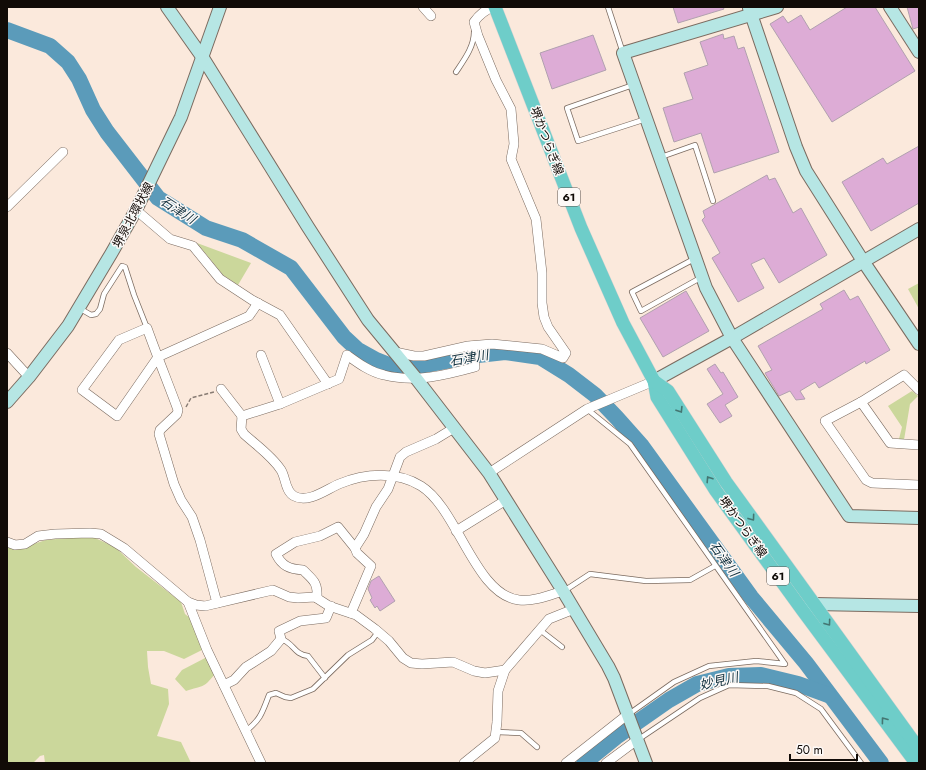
<svg xmlns="http://www.w3.org/2000/svg" width="926" height="770" font-family="Jost,'Noto Sans JP',sans-serif">
<style>
.green{fill:#cbd79b}
.lines{fill:none;stroke-linecap:round;stroke-linejoin:round}
.river{stroke:#5b9bba;stroke-width:16}
.building{fill:#ddacd6;stroke:#b1a1af}
.lane-casing{stroke:#7b6b60;stroke-width:6}
.street-casing{stroke:#7b6b60;stroke-width:10}
.secondary-casing{stroke:#7b6b60;stroke-width:14}
.primary-casing{stroke:#d4d3d2;stroke-width:14}
.path{stroke:#877b73;stroke-width:1.5;stroke-dasharray:4 2;stroke-linecap:butt}
.lane{stroke:#fff;stroke-width:4.5}
.street{stroke:#fff;stroke-width:9}
.secondary{stroke:#b6e6e4;stroke-width:12}
.primary{stroke:#6ecdc9;stroke-width:13}
.oneway{stroke:#447672}
.labels{text-anchor:middle;dominant-baseline:central;stroke-width:3;stroke-linejoin:round;paint-order:stroke}
.shield{fill:#fdf9f7;stroke:#58524f;stroke-width:1}
.shield-label{font-size:11px;font-weight:bold;fill:#110b07}
.street-label{font-size:12px;fill:#110b07;stroke:#fdf9f7}
.water-label{font-size:13px;font-style:italic;fill:#11303e;stroke:#fdf9f7}
</style>
<rect width="100%" height="100%" fill="#fbe9dc"/>
<g class="green">
<path d="M197,243l54,20 -13,22 -15,-10z"/>
<path d="M919,283v26l-11,-20z"/>
<path d="M912,391l6,5 -8,8 -6,36 -5,-1 3,-12 -14,-21z"/>
<path d="M67,538h28l20,9 21,20 45,35 4,12 5,4 12,32 -18,9 -20,-8h-17l1,16 3,17 17,5 1,15 -12,32 24,6 10,21h-146l-1,-8 -4,1 -7,7h-26v-217h20l19,-6z"/>
<path d="M207,657l8,17c-12,15 -12,11 -29,17l-11,-12 7,-9z"/>
</g>
<g class="lines">
<g class="river">
<path d="M7,30l43,16 18,16 11,17 14,31 14,22 51,66 48,30 36,12 49,28 53,69 14,13 18,10 15,6 24,1 63,-12 27,-3 35,5 29,18 26,20 22,23 24,27 110,152 55,66 75,100"/>
<path d="M584,763l32,-26 53,-37 28,-16 32,-8 32,-1 37,9 30,11"/>
</g>
</g>
<g class="building">
<path d="M673,7h50l1,2 -46,14z"/>
<path d="M847,7h28l40,64 -83,51 -62,-98 13,-8 5,7 13,-8 9,15z"/>
<path d="M907,7h12v20l-6,2z"/>
<path d="M723,34l1,5 10,-3 4,13 6,-2 35,105 -65,21 -13,-40 -27,9 -11,-34 30,-9 -9,-26 24,-8 -8,-23z"/>
<path d="M593,35l13,35 -54,19 -12,-36z"/>
<path d="M919,146v57l-48,28 -29,-49 41,-24 4,6z"/>
<path d="M767,175l2,5 6,-2 18,35 8,-5 26,47 -48,28 -15,-25 -13,6 13,24 -26,14 -26,-44 8,-5 -18,-33 3,-3 -2,-6z"/>
<path d="M844,290l6,10 8,-4 32,54 -24,14 -1,-3 -46,27 -4,-6 -15,9 5,8 -9,1 -6,-9 -11,5 -14,-23 7,-3 -14,-24 65,-37 -3,-5z"/>
<path d="M686,291l23,40 -46,26 -23,-39z"/>
<path d="M715,364l6,9 2,-1 15,25 -13,8 7,11 -12,7 -13,-19 16,-10 -16,-25z"/>
<path d="M379,576l16,25 -15,10 -3,-5 -2,2 -5,-8 2,-2 -4,-9 3,-8z"/>
</g>
<g class="lines">
<g class="lane-casing">
<g id="lane">
<path d="M608,7l15,46"/>
<path d="M456,72c8,-12 18,-25 18,-40"/>
<path d="M633,85l-66,23 11,33 68,-22"/>
<path d="M661,157l34,-12 18,56"/>
<path d="M694,259l-62,33 9,19 61,-34"/>
<path d="M79,308l12,7 5,-1 4,-5 4,-15 18,-28 3,1 9,28 13,33"/>
<path d="M587,409l43,35 155,220 -29,-3 -47,5 -35,16 -45,32"/>
<path d="M564,591l26,-17 56,7 44,-1 25,-14"/>
<path d="M540,630l22,17"/>
<path d="M281,639c13,4 12,15 27,17l17,22"/>
<path d="M246,731c15,-12 16,-18 23,-36l7,-2 9,4 6,1 22,-9 35,-34 24,-15 6,-8"/>
<path d="M496,732l25,1 16,14"/>
<path d="M639,739l61,-41 29,-13 39,1 28,7 25,16 40,54"/>
</g>
</g>
<g class="street-casing">
<g id="street">
<path d="M423,7l8,9"/>
<path d="M7,207l56,-55"/>
<path d="M136,210l34,29 23,7 27,33 32,21 28,15 48,69"/>
<path d="M472,346l3,21c-29,8 -60,16 -91,8 -14,-3 -26,-12 -37,-20l-8,24 -59,25 -38,12 -1,13 3,5c12,11 28,22 37,36 5,8 4,21 13,26 14,8 33,-7 45,-12 26,-11 58,-13 82,2 37,23 54,109 98,114 14,2 31,-5 44,-9"/>
<path d="M395,352l19,4h10l44,-10 24,-2 50,5 21,9 3,-5 -18,-26 -4,-10 -2,-14v-30l-6,-54 -25,-60 3,-15 -3,-35 -15,-29 -18,-44 -4,-14c5,-7 11,-12 19,-15"/>
<path d="M7,353l22,24"/>
<path d="M261,355l19,49"/>
<path d="M221,389l21,27"/>
<path d="M919,390l-15,-15 -43,27 -36,19 41,59 6,3 47,2"/>
<path d="M861,402l29,41 29,2"/>
<path d="M489,473l98,-64 67,-28"/>
<path d="M456,531l50,-31"/>
<path d="M7,542l8,3 10,-1 13,-8 17,-2 35,-1 11,1 23,14 64,54 8,3 9,1 68,-16 16,7 9,1 17,-1 14,9 27,9 19,14 14,12 14,17 8,5 11,1 31,-2 21,9 11,2 20,-3"/>
<path d="M355,548l9,-14 12,-27 12,-18 12,-32 6,-5 30,-13 18,-11"/>
<path d="M317,598c1,-16 -4,-18 -14,-28 -14,-1 -21,-4 -27,-16l19,-12 25,-6 18,-9 17,21 2,5 14,13 -20,47"/>
<path d="M188,602l19,48 54,113"/>
<path d="M217,603l-17,-63 -8,-23 -11,-17 -7,-16 -15,-50 1,-4 17,-16 1,-4c-10,-27 -21,-54 -31,-82l-28,12 -37,50 35,26 41,-59 91,-41 9,-13"/>
<path d="M224,685l10,-5 12,-13 8,-5 17,-11 10,-12 -2,-8 21,-10 26,-3 5,-12"/>
<path d="M464,763l31,-25 2,-16 1,-31 7,-21 44,-51 25,-10"/>
<path d="M566,763l61,-48"/>
<path d="M606,763l31,-23"/>
</g>
</g>
<g class="secondary-casing">
<g id="secondary">
<path d="M167,7l36,51 105,169 60,93 47,57 74,96 71,113 48,80 6,12 32,85"/>
<path d="M777,7l-154,46 83,235 26,50 117,178 70,2"/>
<path d="M890,7l29,45"/>
<path d="M749,8l47,139 10,24 57,90 56,83"/>
<path d="M654,381l78,-43 187,-109"/>
<path d="M7,402l22,-25 39,-51 43,-72 25,-44 45,-93 39,-110"/>
<path d="M808,608l6,-4 105,2"/>
</g>
</g>
<g class="primary-casing">
<g id="primary">
<path d="M495,7l86,221 42,95 31,58 3,16 59,94 87,120 113,152"/>
<path d="M654,381l14,10 58,91 193,267"/>
</g>
</g>
<path class="path" d="M186,407l5,-9 23,-6"/>
<use href="#lane" class="lane"/>
<use href="#street" class="street"/>
<use href="#secondary" class="secondary"/>
<use href="#primary" class="primary"/>
</g>
<defs><path id="oneway-chevron" d="M-2-3.5L2.5 0L-2 3.5" fill="none" stroke-width="1.6" stroke-linecap="round" stroke-linejoin="round"/></defs>
<g class="oneway">
<use href="#oneway-chevron" transform="translate(680 410) rotate(58)"/>
<use href="#oneway-chevron" transform="translate(709 479) rotate(-123)"/>
<use href="#oneway-chevron" transform="translate(752 518) rotate(54)"/>
<use href="#oneway-chevron" transform="translate(828 623) rotate(54)"/>
<use href="#oneway-chevron" transform="translate(884 720) rotate(-127)"/>
</g>
<g class="labels">
<g class="shield">
<rect x="558" y="188" width="22" height="18" rx="3"/>
<rect x="767" y="567" width="22" height="18" rx="3"/>
</g>
<g class="shield-label">
<text x="569" y="197">61</text>
<text x="778" y="576">61</text>
</g>
<g class="street-label">
<text transform="translate(547 141) rotate(69)">堺かつらぎ線</text>
<text transform="translate(133 215) rotate(-62)">堺泉北環状線</text>
<text transform="translate(743 527) rotate(54)">堺かつらぎ線</text>
</g>
<g class="water-label">
<text transform="translate(178 210) rotate(33)">石津川</text>
<text transform="translate(469 358) rotate(-10)">石津川</text>
<text transform="translate(724 559) rotate(54)">石津川</text>
<text transform="translate(719 681) rotate(-12)">妙見川</text>
</g>
</g>
<rect width="926" height="770" fill="none" stroke="#110b07" stroke-width="16"/>
<path d="M790 754v6h67v-6" fill="none" stroke="#110b07" stroke-width="2"/>
<text x="796" y="754" font-size="12" fill="#110b07" stroke="#fdf9f7" stroke-width="3" paint-order="stroke">50 m</text>
</svg>
